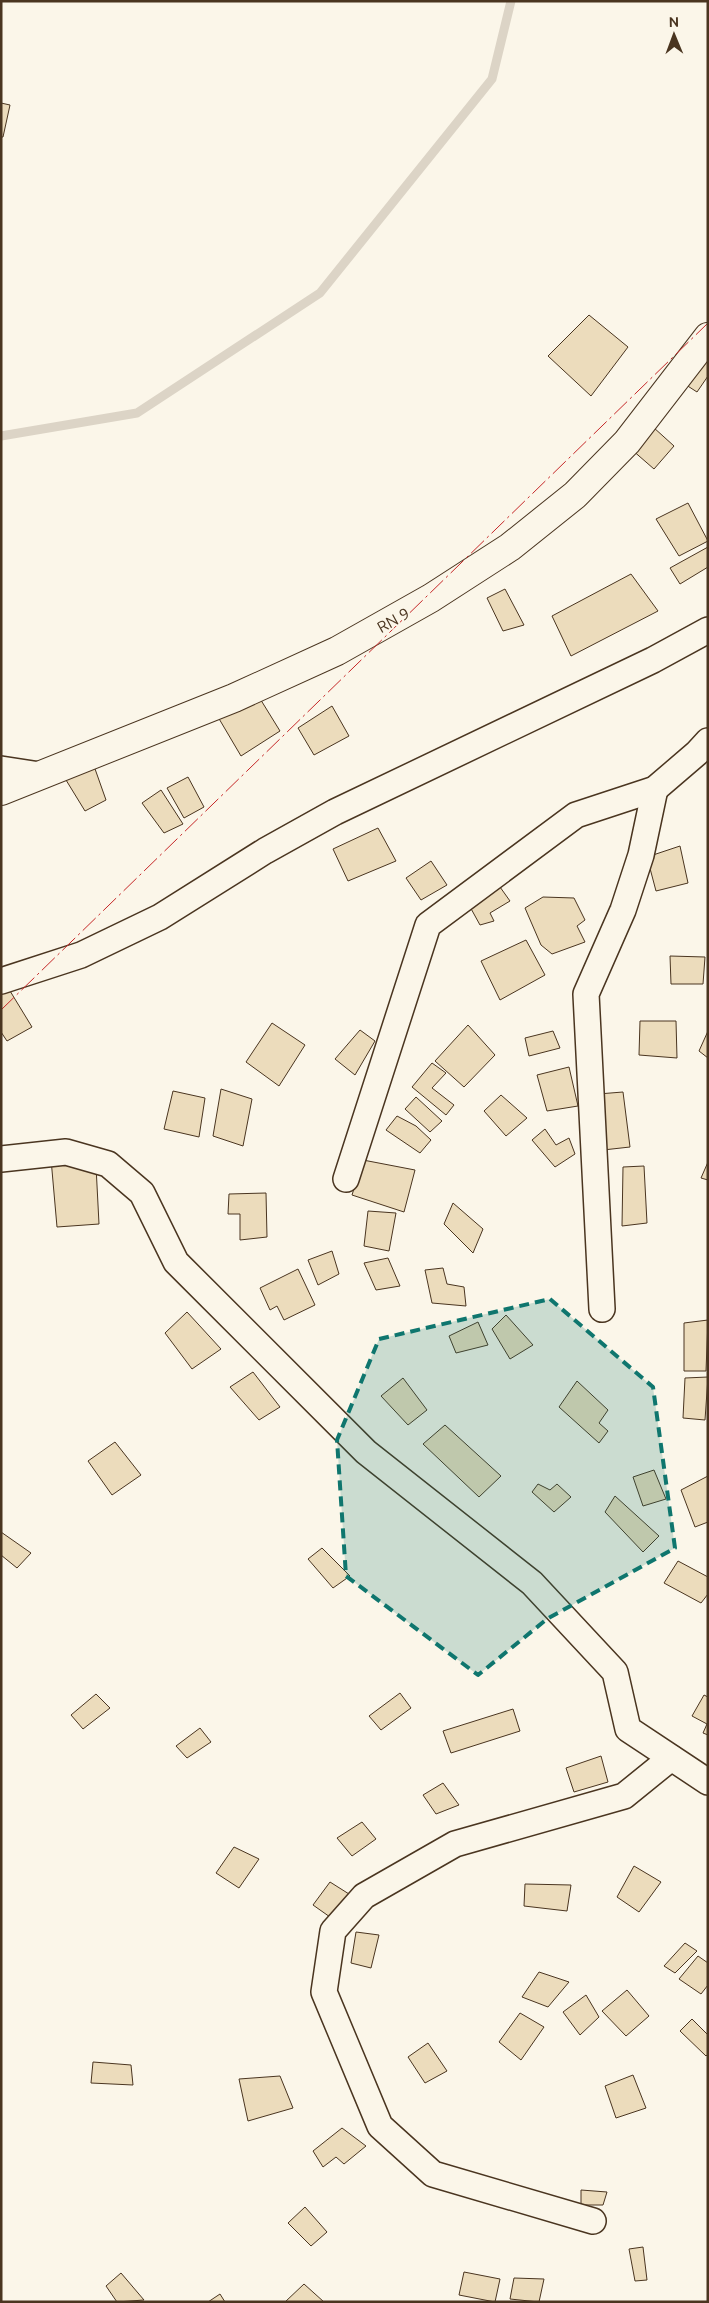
<svg xmlns="http://www.w3.org/2000/svg" width="709" height="2303" font-family="Ubuntu,sans-serif">
<style>
.lines{fill:none;stroke-linecap:round;stroke-linejoin:round}
.stream{stroke:#dcd4c6;stroke-width:9}
.building{fill:#ecdcbc;stroke:#4a3520}
.minor-casing{stroke:#4a3520;stroke-width:28}
.primary-casing{stroke:#4a3520;stroke-width:30}
.minor{stroke:#fbf6e9;stroke-width:25}
.primary{stroke:#fbf6e9;stroke-width:28}
.power{stroke:#c62828;stroke-width:1;stroke-dasharray:18 4 2.5 4;stroke-linecap:butt}
.marked{fill:#0f766e;fill-opacity:0.2;stroke:#0f766e;stroke-width:4;stroke-dasharray:10 6;stroke-linejoin:round}
.labels{text-anchor:middle;dominant-baseline:central;stroke-width:4;stroke-linejoin:round;paint-order:stroke}
.street-label{font-size:16px;fill:#4a3520;stroke:#fbf6e9}
</style>
<rect width="100%" height="100%" fill="#fbf6e9"/>
<g class="lines">
<path class="stream" d="M1,436l136,-23 183,-120 172,-214 19,-78"/>
</g>
<g class="building">
<path d="M1,103l9,2 -7,32h-2z"/>
<path d="M589,315l39,32 -37,49 -43,-40z"/>
<path d="M708,347v29l-11,16 -17,-11z"/>
<path d="M653,427l21,19 -20,23 -23,-20z"/>
<path d="M688,503l20,38 -29,15 -23,-37z"/>
<path d="M708,547v20l-28,17 -10,-16z"/>
<path d="M631,574l27,37 -87,45 -19,-40z"/>
<path d="M505,589l19,36 -21,6 -16,-33z"/>
<path d="M259,697l21,34 -39,25 -23,-39z"/>
<path d="M332,706l17,30 -35,19 -16,-27z"/>
<path d="M94,766l12,34 -21,11 -19,-31z"/>
<path d="M188,777l16,30 -20,11 -17,-30z"/>
<path d="M161,790l22,34 -19,9 -22,-30z"/>
<path d="M378,828l18,33 -48,20 -15,-32z"/>
<path d="M680,846l8,37 -32,8 -9,-34z"/>
<path d="M431,861l16,24 -26,15 -15,-22z"/>
<path d="M500,887l10,14 -20,12 4,8 -14,4 -11,-20z"/>
<path d="M543,897l31,1 11,22 -8,6 8,16 -33,12 -11,-9 -16,-37z"/>
<path d="M526,940l19,35 -45,25 -19,-39z"/>
<path d="M670,956l35,1 -2,27h-32z"/>
<path d="M7,986l25,41 -25,14 -6,-9v-43z"/>
<path d="M640,1021h36l1,37 -38,-3z"/>
<path d="M272,1023l33,22 -26,41 -33,-24z"/>
<path d="M468,1025l27,30 -31,32 -29,-26z"/>
<path d="M360,1030l15,11 -20,34 -20,-16z"/>
<path d="M553,1031l7,17 -31,8 -4,-18z"/>
<path d="M708,1031v27l-9,-7z"/>
<path d="M432,1063l14,10 -14,15 22,17 -8,10 -34,-28z"/>
<path d="M569,1067l9,39 -31,5 -10,-36z"/>
<path d="M221,1089l31,10 -9,47 -30,-10z"/>
<path d="M173,1091l32,7 -6,39 -35,-8z"/>
<path d="M623,1092l7,55 -27,3 -5,-56z"/>
<path d="M501,1095l26,23 -21,18 -22,-25z"/>
<path d="M416,1097l26,24 -12,11 -25,-23z"/>
<path d="M397,1116l19,10 15,14 -11,13 -34,-23z"/>
<path d="M545,1129l11,16 13,-7 6,16 -20,13 -23,-27z"/>
<path d="M51,1159l45,7 3,58 -42,3z"/>
<path d="M363,1160l52,10 -11,42 -52,-17z"/>
<path d="M708,1162v18l-7,-2z"/>
<path d="M644,1166l3,57 -25,3 1,-59z"/>
<path d="M266,1193l1,44 -27,3v-26h-12l1,-20z"/>
<path d="M453,1203l30,26 -10,24 -29,-29z"/>
<path d="M368,1211l28,2 -7,38 -25,-5z"/>
<path d="M332,1251l7,23 -21,11 -10,-25z"/>
<path d="M388,1258l12,28 -24,4 -12,-27z"/>
<path d="M443,1268l4,16 17,3 2,19 -34,-3 -7,-33z"/>
<path d="M298,1269l17,36 -31,15 -7,-14 -7,4 -10,-22z"/>
<path d="M187,1312l34,37 -29,20 -27,-36z"/>
<path d="M506,1315l27,30 -23,14 -18,-30z"/>
<path d="M708,1320l-2,51h-22v-48z"/>
<path d="M478,1322l10,23 -32,8 -7,-17z"/>
<path d="M253,1372l27,35 -21,13 -29,-33z"/>
<path d="M708,1377l-3,43 -22,-2 2,-40z"/>
<path d="M403,1378l24,32 -19,15 -27,-29z"/>
<path d="M577,1381l31,29 -9,13 9,8 -9,12 -40,-36z"/>
<path d="M445,1425l56,51 -22,21 -56,-53z"/>
<path d="M115,1442l26,33 -29,20 -24,-34z"/>
<path d="M654,1470l12,29 -23,7 -10,-29z"/>
<path d="M708,1476v46l-13,5 -14,-37z"/>
<path d="M538,1484l12,6 7,-6 14,13 -17,15 -22,-20z"/>
<path d="M615,1496l44,40 -16,16 -38,-40z"/>
<path d="M1,1532l30,21 -14,15 -16,-13z"/>
<path d="M322,1548l28,28 -17,12 -25,-29z"/>
<path d="M678,1561l30,16v17l-7,9 -37,-20z"/>
<path d="M400,1693l11,15 -30,22 -12,-14z"/>
<path d="M96,1694l14,14 -27,21 -12,-14z"/>
<path d="M704,1695l4,2v38l-5,-2 4,-9 -15,-8z"/>
<path d="M513,1709l7,22 -69,22 -8,-22z"/>
<path d="M200,1728l11,14 -24,16 -11,-12z"/>
<path d="M601,1756l7,26 -34,10 -8,-24z"/>
<path d="M443,1783l16,22 -23,9 -13,-19z"/>
<path d="M362,1822l14,17 -24,17 -15,-18z"/>
<path d="M234,1847l25,12 -20,29 -23,-15z"/>
<path d="M634,1866l27,16 -22,30 -22,-15z"/>
<path d="M330,1882l19,12 -19,23 -17,-12z"/>
<path d="M525,1884l46,1 -4,26 -43,-5z"/>
<path d="M356,1932l23,3 -8,33 -20,-5z"/>
<path d="M685,1943l12,8 -22,22 -11,-7z"/>
<path d="M698,1956l10,7v22l-7,9 -22,-15z"/>
<path d="M539,1972l30,10 -21,25 -26,-10z"/>
<path d="M627,1990l22,26 -23,20 -24,-25z"/>
<path d="M586,1995l13,22 -19,18 -17,-23z"/>
<path d="M520,2013l24,14 -23,33 -22,-18z"/>
<path d="M692,2019l16,16v19l-2,2 -26,-25z"/>
<path d="M428,2043l19,28 -22,12 -17,-26z"/>
<path d="M93,2062l38,3 2,20 -42,-2z"/>
<path d="M633,2075l13,33 -30,10 -11,-32z"/>
<path d="M280,2076l13,32 -45,13 -9,-42z"/>
<path d="M342,2128l24,18 -22,18 -8,-7 -13,10 -10,-16z"/>
<path d="M581,2190l26,2 -4,13h-22z"/>
<path d="M305,2207l22,25 -16,14 -23,-23z"/>
<path d="M643,2247l4,33 -12,1 -6,-32z"/>
<path d="M464,2272l36,7 -5,23 -36,-7z"/>
<path d="M121,2273l23,27 -27,2 -11,-16z"/>
<path d="M514,2278l30,1 -5,23 -29,-3z"/>
<path d="M304,2284l20,18h-39z"/>
<path d="M220,2294l5,8h-17z"/>
</g>
<g class="lines">
<g class="minor-casing">
<g id="minor">
<path d="M1,769l39,6"/>
<path d="M1,981l80,-26 79,-38 105,-66 70,-39 318,-152 55,-30"/>
<path d="M1,1159l65,-7 42,12 34,29 34,69 190,190 166,131 83,89 13,57 80,53"/>
<path d="M346,1179l82,-254 148,-110 79,-26 42,-36 11,-12"/>
<path d="M602,1309l-16,-315 37,-84 18,-55 14,-66"/>
<path d="M593,2221l-160,-47 -53,-48 -56,-134 9,-61 31,-35 91,-52 169,-48 47,-38"/>
</g>
</g>
<g class="primary-casing">
<path id="primary" d="M1,791l233,-93 103,-47 94,-53 79,-51 65,-52 52,-53 81,-105"/>
</g>
<use href="#minor" class="minor"/>
<use href="#primary" class="primary"/>
<path class="power" d="M1,1010l707,-687"/>
</g>
<path class="marked" d="M550,1299l103,88 22,161 -128,71 -69,56 -132,-99 -9,-136 42,-101z"/>
<g class="labels">
<g class="street-label">
<text transform="translate(393 620) rotate(-29)">RN 9</text>
</g>
</g>
<rect width="709" height="2303" fill="none" stroke="#4a3520" stroke-width="5"/>
<g transform="translate(674 35) rotate(359)" stroke="#fbf6e9" stroke-width="4" paint-order="stroke">
<path d="M0-4L9 19L0 12L-9 19Z" fill="#4a3520"/>
<text y="-8" font-size="14" font-weight="bold" text-anchor="middle" fill="#4a3520">N</text>
</g>
</svg>
